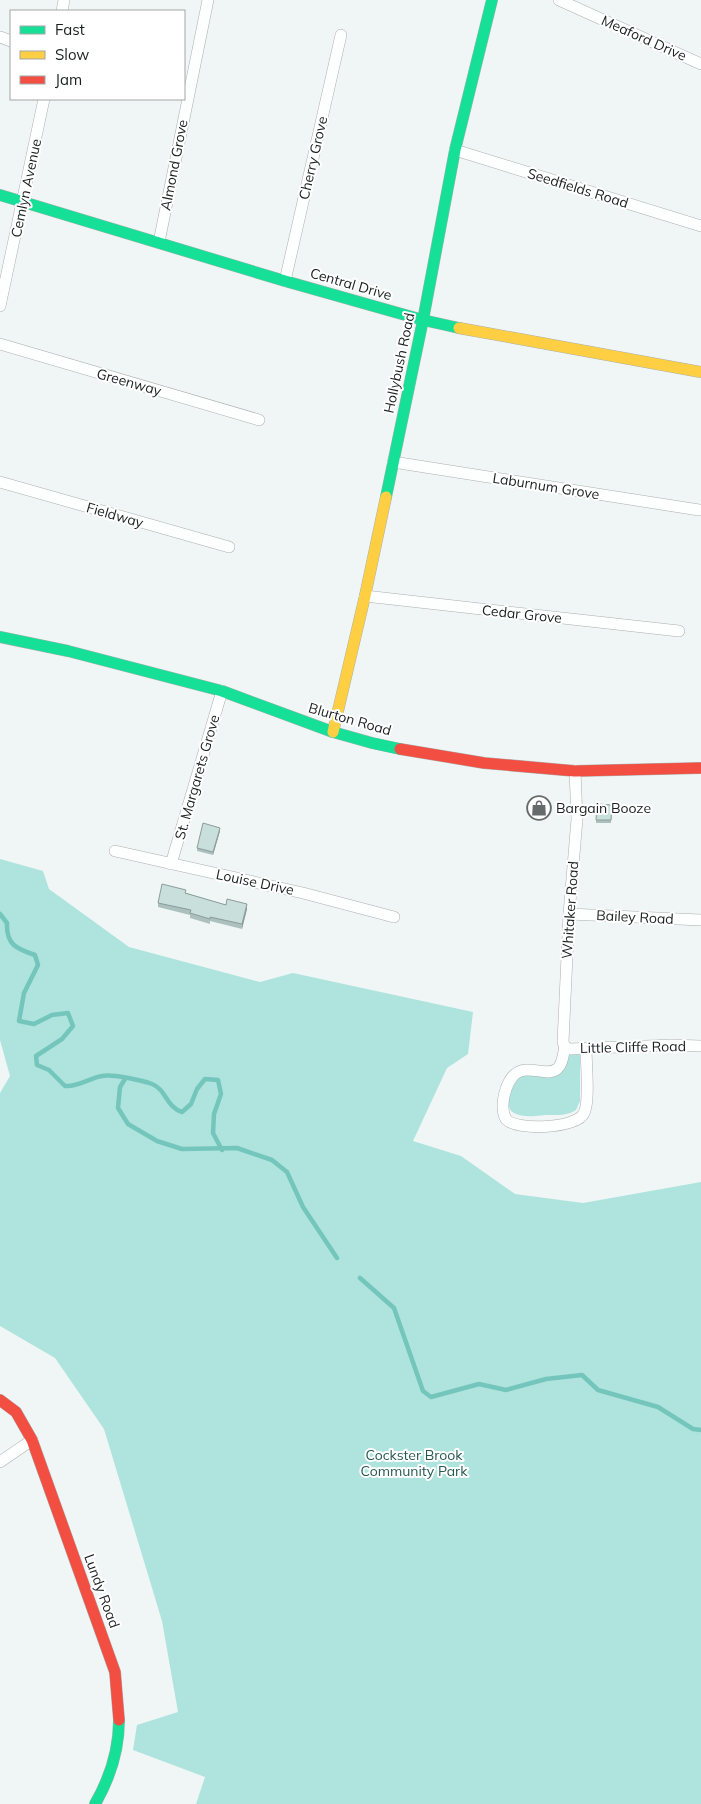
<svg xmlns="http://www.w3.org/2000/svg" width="701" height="1804" font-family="Mulish,sans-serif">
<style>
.green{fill:#aee4dd}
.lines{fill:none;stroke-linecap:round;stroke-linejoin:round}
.stream{stroke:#74c6bc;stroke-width:4.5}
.street-casing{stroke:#abb0af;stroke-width:12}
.fast-casing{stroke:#abb0af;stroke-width:12}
.slow-casing{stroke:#abb0af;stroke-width:12}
.jam-casing{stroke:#abb0af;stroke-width:12}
.street{stroke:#fdfefe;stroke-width:11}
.fast{stroke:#16e098;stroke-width:11}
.slow{stroke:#ffcf43;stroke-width:11}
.jam{stroke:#f24e42;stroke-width:11}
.wall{fill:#acc0bd}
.shaded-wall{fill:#8c9c9a}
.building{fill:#c8dfdc;stroke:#8c9c9a}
.labels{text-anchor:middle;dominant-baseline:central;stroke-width:4;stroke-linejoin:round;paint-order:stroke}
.street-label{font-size:14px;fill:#1b1f1f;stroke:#fff}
.poi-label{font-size:14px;fill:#1b1f1f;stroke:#fff;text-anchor:start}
.park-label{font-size:14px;fill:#285852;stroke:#fff}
</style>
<rect width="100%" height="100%" fill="#f0f6f5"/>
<g class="green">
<path d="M0,859l43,12 6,18 80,58 131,35 33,-9 180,39 -5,42 -21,14 -34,73 48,15 54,38 68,9 118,-21v622h-505l9,-27 -72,-27 4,-25 41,-13 -16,-91 -58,-192 -49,-71 -55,-32v-233l10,-17 -10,-36z"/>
<path d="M580,1050v51l-4,9c-9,6 -20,5 -31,5 -9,1 -22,3 -31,-2 -14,-8 1,-31 7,-39l30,-1 17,-21z"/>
</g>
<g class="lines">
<g class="stream">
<path d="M0,914l7,9c-1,22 10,26 28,32l3,10 -14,28 -5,28 15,3 18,-9 16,-2 5,13 -11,13 -26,17 1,9 12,5 16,16c14,1 24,-8 37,-10 11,-2 39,4 50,8 14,5 14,23 30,28l9,-8 6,-15 8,-10 13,1 3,14 -7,20 -1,19 9,17"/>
<path d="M125,1079l-5,8 -2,21 10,16 29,17 25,8 55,-1 35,12 15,12 16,35 34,51"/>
<path d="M360,1278l34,30 29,83 8,6 48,-13 27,6 40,-11 36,-4 16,15 60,17 35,22 8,1"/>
</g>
<g class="street-casing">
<g id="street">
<path d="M559,0l142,64"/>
<path d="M62,11l2,-11"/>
<path d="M0,37l11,4"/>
<path d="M455,150l246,76"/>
<path d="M159,242l49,-242"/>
<path d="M285,281l56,-246"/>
<path d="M0,306l44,-207"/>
<path d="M0,344l259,76"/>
<path d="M393,462l306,48"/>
<path d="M0,482l229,65"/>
<path d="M365,596l314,35"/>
<path d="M115,851l188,42 91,24"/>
<path d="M171,864l51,-173"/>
<path d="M569,914l132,6"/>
<path d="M565,1047l-2,-5 6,-128 8,-95 -2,-48"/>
<path d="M565,1047c-2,7 -2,17 -8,22 -14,11 -39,-15 -51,20 -3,8 -5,22 0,30 9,12 71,10 78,-6 6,-11 2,-50 2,-65"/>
<path d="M565,1047l5,2 101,-4 30,1"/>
<path d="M0,1462l32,-22"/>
</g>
</g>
<g class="fast-casing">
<g id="fast">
<path d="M0,195l285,86 138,39 36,8"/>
<path d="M386,497l37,-177 32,-170 37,-150"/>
<path d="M0,637l68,14 154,40 111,41 39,11 28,6"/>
<path d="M95,1804c15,-26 24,-54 24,-84"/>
</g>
</g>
<g class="slow-casing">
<g id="slow">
<path d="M459,328l242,44"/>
<path d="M333,732l32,-136 21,-99"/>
</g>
</g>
<g class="jam-casing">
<g id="jam">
<path d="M400,749l84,14 91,8 126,-3"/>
<path d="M0,1400l16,12 16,28 83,232 4,48"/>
</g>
</g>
<use href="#street" class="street"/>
<use href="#fast" class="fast"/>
<use href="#slow" class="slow"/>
<use href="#jam" class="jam"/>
</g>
<g class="wall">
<path d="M597,804l15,1 -1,18h-15z"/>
<path d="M220,831l-7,24 -16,-4v-3z"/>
<path d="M186,893l40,12 21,4 -5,20 -32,-8v3l-20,-6v-3l-32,-8v-4z"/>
</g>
<g class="shaded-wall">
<path d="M220,828v3l-7,24v-3z"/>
<path d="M247,904v5l-5,20v-5z"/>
</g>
<g class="building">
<path d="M597,804l15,1 -1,15h-15z"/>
<path d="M203,823l17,5 -7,24 -16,-4z"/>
<path d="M162,884l24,6 -1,3 41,12 1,-6 20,5 -5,20 -32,-7v2l-20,-6 1,-3 -33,-7z"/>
</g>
<defs>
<g id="shop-ring" transform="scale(1.25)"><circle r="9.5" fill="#fff" stroke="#666a6a" stroke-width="1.5"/><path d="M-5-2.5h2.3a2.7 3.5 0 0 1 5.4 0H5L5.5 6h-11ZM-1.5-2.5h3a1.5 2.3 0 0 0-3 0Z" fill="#666a6a"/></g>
</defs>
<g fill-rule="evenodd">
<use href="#shop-ring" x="539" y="808"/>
</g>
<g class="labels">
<g class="street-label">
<text transform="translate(644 38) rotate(24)">Meaford Drive</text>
<text transform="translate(313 158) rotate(-77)">Cherry Grove</text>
<text transform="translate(174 165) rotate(-79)">Almond Grove</text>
<text transform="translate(26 188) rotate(-78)">Cemlyn Avenue</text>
<text transform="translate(578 188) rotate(17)">Seedfields Road</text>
<text transform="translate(351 284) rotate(16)">Central Drive</text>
<text transform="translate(399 363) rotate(-78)">Hollybush Road</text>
<text transform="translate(129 382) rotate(16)">Greenway</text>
<text transform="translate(546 486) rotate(9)">Laburnum Grove</text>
<text transform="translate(115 515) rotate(16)">Fieldway</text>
<text transform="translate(522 614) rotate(6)">Cedar Grove</text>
<text transform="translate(350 719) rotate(16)">Blurton Road</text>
<text transform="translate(197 777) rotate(-74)">St. Margarets Grove</text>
<text transform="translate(255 882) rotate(12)">Louise Drive</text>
<text transform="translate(570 910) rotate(-86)">Whitaker Road</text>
<text transform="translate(635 917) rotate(3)">Bailey Road</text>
<text transform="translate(633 1047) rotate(-1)">Little Cliffe Road</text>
<text transform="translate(102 1591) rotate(70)">Lundy Road</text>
</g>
<g class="poi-label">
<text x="556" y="808">Bargain Booze</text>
</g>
<g class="park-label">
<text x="414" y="1455">Cockster Brook<tspan x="414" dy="16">Community Park</tspan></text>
</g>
</g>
<rect x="10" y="10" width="175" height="90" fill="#ffffff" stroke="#a4a5a5"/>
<rect x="20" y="26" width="25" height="8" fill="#16e098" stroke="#a4a5a5"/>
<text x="55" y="35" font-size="15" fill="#1b1f1f">Fast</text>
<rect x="20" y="51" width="25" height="8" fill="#ffcf43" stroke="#a4a5a5"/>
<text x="55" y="60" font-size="15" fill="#1b1f1f">Slow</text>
<rect x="20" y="76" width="25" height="8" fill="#f24e42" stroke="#a4a5a5"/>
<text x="55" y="85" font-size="15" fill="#1b1f1f">Jam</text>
</svg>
